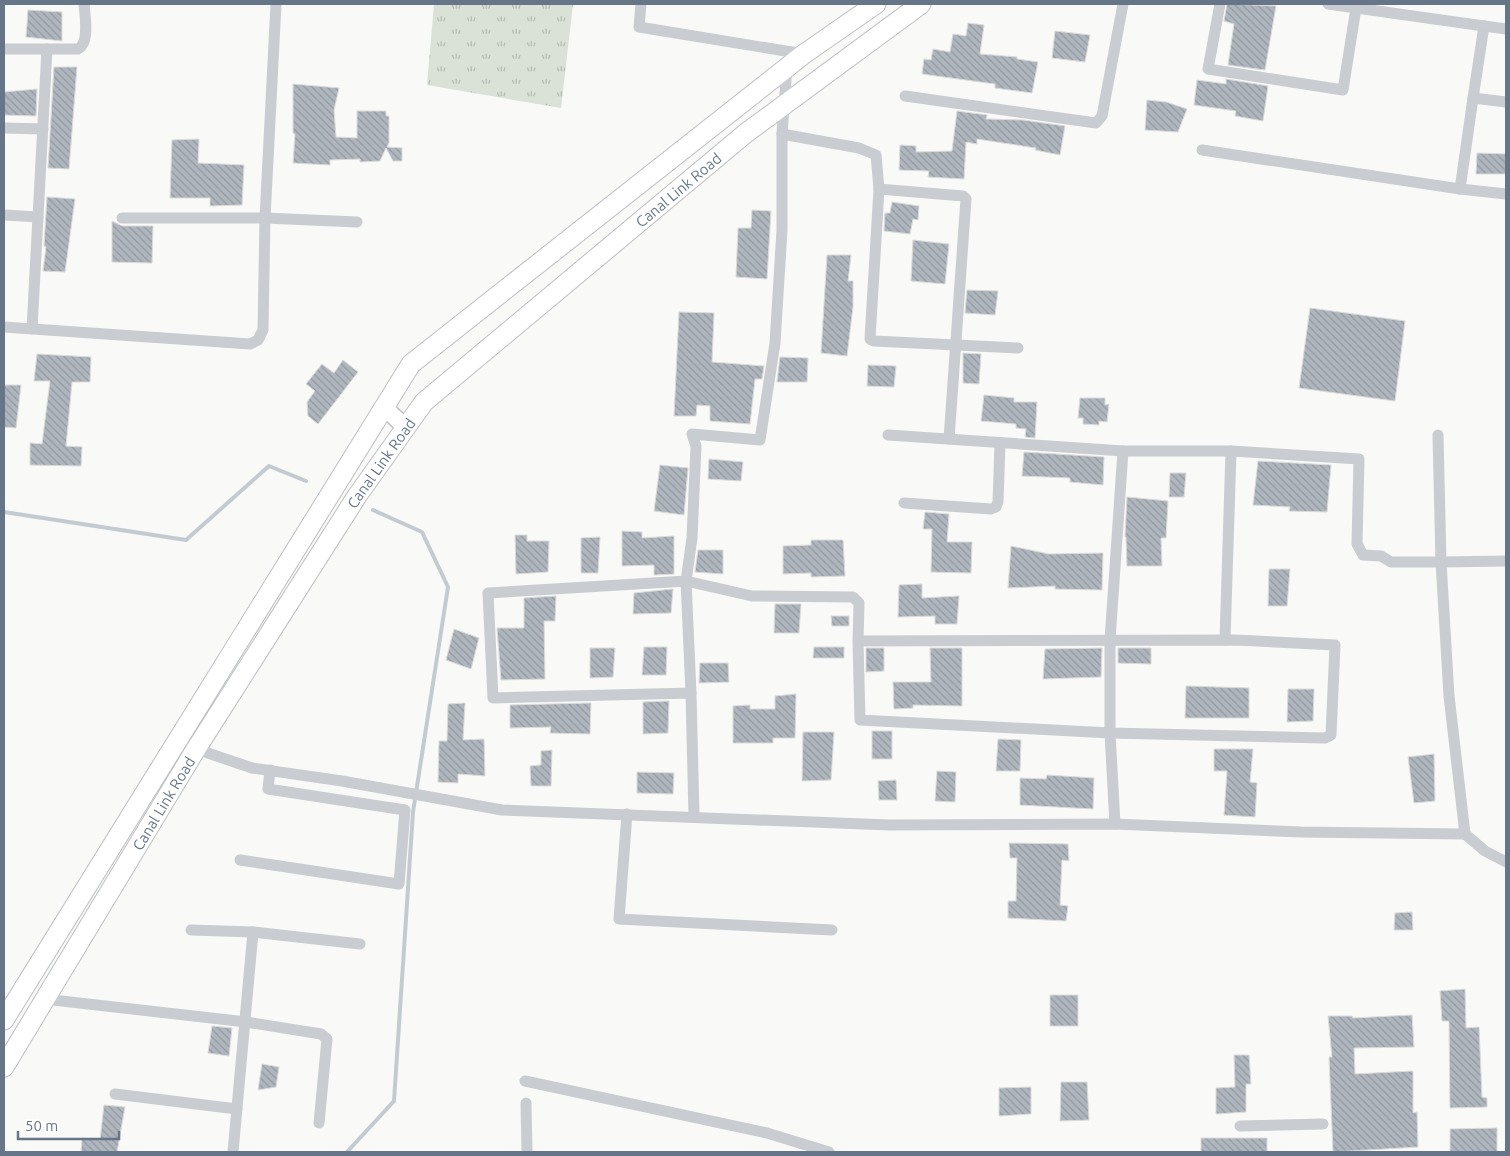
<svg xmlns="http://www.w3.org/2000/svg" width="1510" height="1156" font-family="Ubuntu,sans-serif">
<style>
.grass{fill:url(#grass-tufts)}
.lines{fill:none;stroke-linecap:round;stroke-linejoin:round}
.stream{stroke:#c3cbd1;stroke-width:4}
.building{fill:url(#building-back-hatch);stroke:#dbdbd9}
.secondary-casing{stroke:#bbbfc5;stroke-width:19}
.primary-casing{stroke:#bcbfc4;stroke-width:21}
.minor{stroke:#c9ccd0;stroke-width:11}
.secondary{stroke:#fff;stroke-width:16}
.primary{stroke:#fff;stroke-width:19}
.labels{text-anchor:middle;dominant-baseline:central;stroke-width:5;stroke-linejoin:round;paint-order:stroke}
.street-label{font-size:15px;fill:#677589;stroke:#fff}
</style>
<defs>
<pattern id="grass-tufts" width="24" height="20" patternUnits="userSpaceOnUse" patternTransform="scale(1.25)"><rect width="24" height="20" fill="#dae1d7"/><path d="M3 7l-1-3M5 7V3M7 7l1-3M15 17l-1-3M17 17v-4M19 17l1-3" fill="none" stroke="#b5bbb4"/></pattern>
<pattern id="building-back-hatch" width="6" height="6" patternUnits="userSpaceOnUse" patternTransform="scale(1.25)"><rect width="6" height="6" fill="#b0b6be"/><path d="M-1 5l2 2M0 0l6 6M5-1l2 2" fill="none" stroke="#9399a0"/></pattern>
</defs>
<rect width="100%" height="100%" fill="#f9f9f7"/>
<path class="grass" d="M434,4h139l-12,104 -134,-23z"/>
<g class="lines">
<g class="stream">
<path d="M4,512l182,28 83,-74 37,15"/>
<path d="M347,1152l47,-51 19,-289 35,-225 -26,-55 -49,-22"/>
</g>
</g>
<g class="building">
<path d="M1227,4l49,2 -11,64 -37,-5 6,-41 -10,-3z"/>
<path d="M28,10l34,2v29l-36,-4z"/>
<path d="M968,23l16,2 -4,29 37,3v2l21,3 -6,31 -37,-5v-4l-73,-10 2,-15 7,1 2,-11 17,3 3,-18 13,2z"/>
<path d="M1055,31l35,4 -5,27 -33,-4z"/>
<path d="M54,67h23l-8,102 -21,-1z"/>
<path d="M1226,79l42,7 -5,35 -28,-5 1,-5 -42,-6 3,-25 29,4z"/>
<path d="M293,84l46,4 -5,22 2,27 21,1v-27h29v5h3v27l-2,4 15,1v13h-9l-7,-13 -6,13 -20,1v-3l-30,1v5l-37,-2 2,-29 -2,-1z"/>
<path d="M37,89l-1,27 -32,-1v-23z"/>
<path d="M1147,100l19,2 21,7 -9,23 -33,-2z"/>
<path d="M957,111l30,4 -1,4 37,1 42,6 -5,29 -25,-5 1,-2 -59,-9v5l-11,-2 -2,37 -36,-2 1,-6 -30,-1 1,-25 16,1v6l36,-1z"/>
<path d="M199,139l-1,24 46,2 -2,40 -32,1v-8h-40l2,-58z"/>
<path d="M1477,153l29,1v20h-30z"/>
<path d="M47,197l28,2 -10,73 -22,-1 3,-24 -2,-1z"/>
<path d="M892,202l27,4 -1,14 -5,-1 -3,15 -26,-3 1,-18h5z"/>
<path d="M752,210l19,1 -4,68 -31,-2 2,-49h13z"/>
<path d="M112,221l10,5h31l-1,37 -40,-1z"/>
<path d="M913,240l36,4 -4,40 -34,-3z"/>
<path d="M827,255h24l-3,26h5v26l-6,49 -26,-3z"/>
<path d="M967,290l31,1 -3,24 -30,-2z"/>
<path d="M1310,308l95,13 -10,80 -96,-13z"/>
<path d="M679,312l35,1 -2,49 52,4 -2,13h-7l-5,45 -40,-3v-15l-13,-1 -1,11h-22z"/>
<path d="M963,353l18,1 -2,30 -16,-1z"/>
<path d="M37,354l54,3 -1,25h-18l-6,64 16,1 -1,19 -51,-1v-22l12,1 8,-63h-16z"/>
<path d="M780,357l28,1 -1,24h-30z"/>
<path d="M343,360l15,12 -40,52 -10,-8 -1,-14 8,-11 -9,-7 16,-20 12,9z"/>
<path d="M868,365l28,1 -2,21 -27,-1z"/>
<path d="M4,385h17l-5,43 -12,-1z"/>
<path d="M984,395l30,3v4h23l-2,36 -10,-1 1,-8 -10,-1v-4l-35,-3z"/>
<path d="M1080,398h25v7l4,-1 -2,18 -8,-1v4l-16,-1v-6h-5z"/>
<path d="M1024,452l80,5 -1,28 -33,-3v-4l-48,-2z"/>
<path d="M709,459l34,3 -2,19 -33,-2z"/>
<path d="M1258,461l73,4 -4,47 -38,-1 1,-4 -37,-2z"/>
<path d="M660,465l28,3 -4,47 -30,-4z"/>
<path d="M1170,473h16l-2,24h-15z"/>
<path d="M1127,497l41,4 -2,37h-5l1,28h-35l-1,-29h-1z"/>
<path d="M925,512l24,2 -2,28h25l-1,31 -40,-1 1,-43h-9z"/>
<path d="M622,531l20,1v6l32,-2v38l-20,1v-10l-32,1z"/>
<path d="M515,535h12v6h22l-1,31 -32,2z"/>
<path d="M600,537l-2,36h-17v-35z"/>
<path d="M811,540h32l2,36 -34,1v-4l-28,1v-28l28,-1z"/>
<path d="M1011,546l38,8 54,-1 -1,37 -47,-1v-3l-47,2z"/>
<path d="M698,550h25v24l-28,-2z"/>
<path d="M1269,569h21l-3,37h-19z"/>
<path d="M922,584v14l37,-2 -2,28h-22v-8l-37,1 1,-32z"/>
<path d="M673,589l-2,24 -38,1 1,-21z"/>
<path d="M556,596l-1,25h-11l1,58 -44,1 -4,-52h27v-30z"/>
<path d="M775,604h26l-2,29h-25z"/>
<path d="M831,616h18v10h-17z"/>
<path d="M454,629l25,9 -8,31 -25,-9z"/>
<path d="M644,647h23l-1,28h-24z"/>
<path d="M814,647h30v11h-31z"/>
<path d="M590,648h25l-2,29 -23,1z"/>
<path d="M866,648h18v23l-18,1z"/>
<path d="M930,648h32v58l-49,-1v3l-19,1 -1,-27h38z"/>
<path d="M1102,648l-1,29 -58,2 2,-30z"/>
<path d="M1118,648h33v16l-33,-1z"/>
<path d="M700,663h28l1,19 -30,1z"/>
<path d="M1186,686l63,2v30h-64z"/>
<path d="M1288,689h26l-1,32 -26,1z"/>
<path d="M796,694l-1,44h-22v5h-40v-37l17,-1v4h25v-13z"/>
<path d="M669,701l-1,32 -25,1v-32z"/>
<path d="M465,703l-2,37 21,-1 1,37 -27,-2v9l-20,-1 1,-41h8l1,-37z"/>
<path d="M591,703l-1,31 -40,-1 1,-6 -41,1v-23z"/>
<rect x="872" y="731" width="20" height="28"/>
<path d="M803,732h31l-3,48 -29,1z"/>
<path d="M998,739l23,1 -1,31h-24z"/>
<path d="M1214,749h39l-3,33 7,1 -2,34 -31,-2 3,-44h-13z"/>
<path d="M552,750l-1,36h-20l-1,-20 11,-1v-14z"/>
<path d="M1434,754l1,47 -21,2 -6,-46z"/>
<path d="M937,771l19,1 -1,30 -20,-1z"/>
<path d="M637,772l37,1 -1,21 -36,-1z"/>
<path d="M1047,775l47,3 -1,31 -73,-4v-27l26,1z"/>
<path d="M896,780l1,20h-18l-1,-19z"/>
<path d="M1009,843l59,1 1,17 -7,-1 -2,45 8,1 -2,15 -58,-3v-17h8l1,-43h-7z"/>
<path d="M1412,912l1,18h-19l1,-17z"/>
<path d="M1465,989l1,39 13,-1 3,70 5,1v9l-37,1 -1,-87h-7l-2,-30z"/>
<rect x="1050" y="995" width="28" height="31"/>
<path d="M1412,1015l2,32 -60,1 1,26 58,-3v42l4,-1 1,35 -85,5 -4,-95h3l-4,-41h24l1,2z"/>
<path d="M212,1026l20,2 -3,28 -21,-3z"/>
<path d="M1234,1055h15l2,29h-5v28l-30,2v-26l19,-1z"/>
<path d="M262,1064l17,3 -3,20 -18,3z"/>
<path d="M1061,1082h26l2,38 -29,1z"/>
<path d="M1031,1087v27l-32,2v-28z"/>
<path d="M104,1105l21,2 -8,45h-36l1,-14 18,2z"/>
<path d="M1497,1128v24h-47v-23z"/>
<rect x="1201" y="1138" width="66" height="14"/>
</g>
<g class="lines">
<g class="secondary-casing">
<path id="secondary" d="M384,407l22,21"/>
</g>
<g class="primary-casing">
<g id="primary">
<path d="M4,1020l407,-656 393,-310 72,-50"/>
<path id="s1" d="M4,1067l192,-318 161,-253 67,-94 322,-269 175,-129"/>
</g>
</g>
<g class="minor">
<path d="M641,4l-2,23 165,27"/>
<path d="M1220,4l-12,65 135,21 13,-82"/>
<path d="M1328,4l156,22 -11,72 33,4"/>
<path d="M1484,26l22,3"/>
<path d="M4,49h74c12,-6 7,-32 6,-45"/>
<path d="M787,67l-5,67v96l-7,113 -15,97 -68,-6 4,12 -4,92 -6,43 5,112 -198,5 -5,-105 198,-12 66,15 101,1 6,6 -1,38 378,-1 99,5 -4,90 -6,3 -215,-5 -250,-13 -2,-79"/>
<path d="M905,96l191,27 6,-7 21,-112"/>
<path d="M4,128l39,1"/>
<path d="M782,134l77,14 17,7 3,34 -9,150 4,2 144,7"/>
<path d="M1202,150l258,39 13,-91"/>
<path d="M879,189l84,7 3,3 -17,240"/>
<path d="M1460,189l46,5"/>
<path d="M4,215l34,2"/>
<path d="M122,218h143l92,4"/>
<path d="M4,327l246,17 8,-4 5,-10 2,-112 11,-214"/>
<path d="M32,329l15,-280"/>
<path d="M888,435l235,16h108l-6,189"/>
<path d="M1231,451l128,8 -2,85 6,11 18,1 10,6h50l-3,-127"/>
<path d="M904,503l87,6 5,-2 2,-5 2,-59"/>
<path d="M691,693l3,123"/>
<path d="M196,749l56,19 90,13 160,29 387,15 226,-1 186,8 164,2 -16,-138 -8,-134 65,-1"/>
<path d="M627,814l-8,105 213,11"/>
<path d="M1115,824l-5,-91v-93l13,-189"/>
<path d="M1465,834l20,17 21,11"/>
<path d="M240,860l159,24 6,-74 -137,-21 2,-19"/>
<path d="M191,930l62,2 107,12"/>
<path d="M44,999l202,23 75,12 6,5 -8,84"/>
<path d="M525,1081l242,52 62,19"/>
<path d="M115,1094l122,15"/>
<path d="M526,1103l1,49"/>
<path d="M1240,1126l83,-2"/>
<path d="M233,1152l20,-220"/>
</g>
<use href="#secondary" class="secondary"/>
<use href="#primary" class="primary"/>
</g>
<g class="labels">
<g class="street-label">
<text stroke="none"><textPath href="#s1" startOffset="1118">Canal Link Road</textPath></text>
<text stroke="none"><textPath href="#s1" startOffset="712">Canal Link Road</textPath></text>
<text stroke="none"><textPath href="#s1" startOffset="308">Canal Link Road</textPath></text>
</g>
</g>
<rect width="1510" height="1156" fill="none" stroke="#677589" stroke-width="10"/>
<path d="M18 1131v8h101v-8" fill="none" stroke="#677589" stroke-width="2.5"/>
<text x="25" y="1131" font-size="15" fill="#677589" stroke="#ffffff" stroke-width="4" paint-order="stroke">50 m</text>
</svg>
